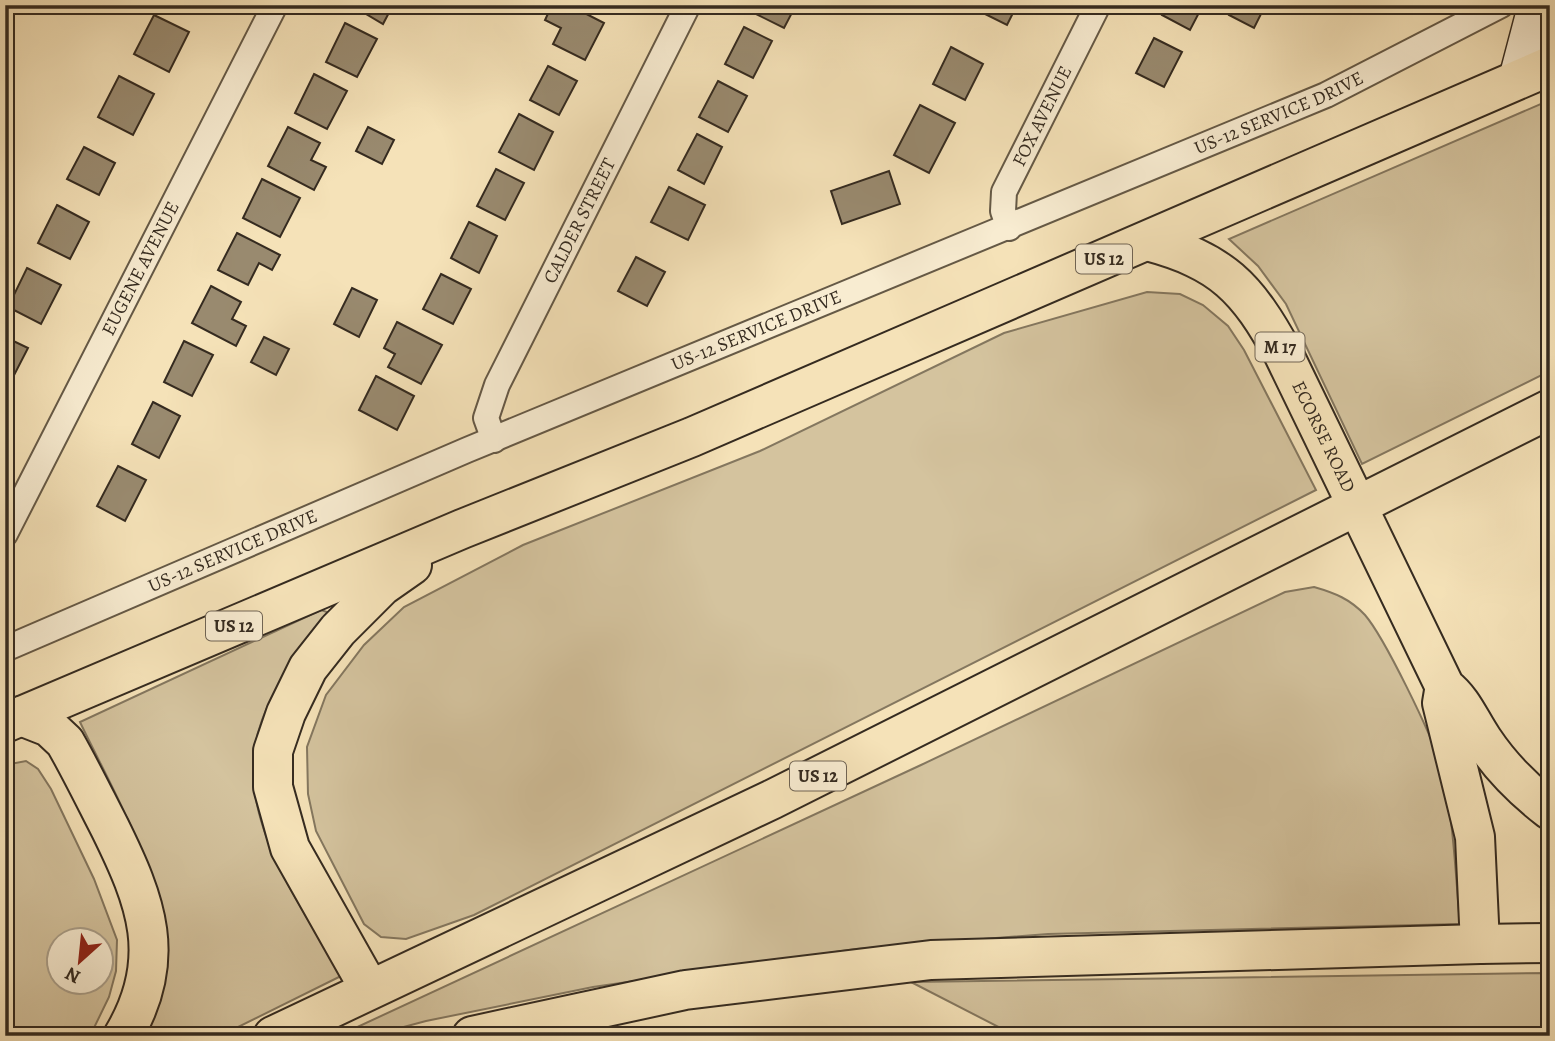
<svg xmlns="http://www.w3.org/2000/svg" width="1555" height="1041" font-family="Alegreya,serif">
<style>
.green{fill:#d4c39e;stroke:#84775f;stroke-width:2;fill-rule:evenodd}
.building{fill:#998a6f;stroke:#352b20;stroke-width:2}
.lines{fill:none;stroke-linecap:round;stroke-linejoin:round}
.street-casing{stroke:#655946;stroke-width:28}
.secondary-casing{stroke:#352b20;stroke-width:38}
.primary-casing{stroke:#352b20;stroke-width:42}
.highway-casing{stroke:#352b20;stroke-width:42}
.street{stroke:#f8ecd1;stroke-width:24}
.secondary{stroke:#f8ecd1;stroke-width:35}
.primary{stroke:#f5e2b8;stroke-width:38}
.highway{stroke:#f5e2b8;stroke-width:38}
.labels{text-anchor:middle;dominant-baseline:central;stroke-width:5;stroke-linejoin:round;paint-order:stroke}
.shield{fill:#f8ecd1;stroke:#706555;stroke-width:2}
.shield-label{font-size:18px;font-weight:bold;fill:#352b20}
.street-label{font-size:19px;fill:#352b20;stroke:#f8ecd1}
</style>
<rect width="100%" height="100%" fill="#f5e2b8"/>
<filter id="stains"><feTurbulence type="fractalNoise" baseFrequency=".00286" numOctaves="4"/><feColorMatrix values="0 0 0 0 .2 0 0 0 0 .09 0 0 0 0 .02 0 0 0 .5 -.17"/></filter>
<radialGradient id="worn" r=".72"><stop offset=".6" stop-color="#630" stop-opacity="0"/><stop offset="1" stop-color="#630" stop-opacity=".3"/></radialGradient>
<g class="green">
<path d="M1550,100v271l-188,93 -76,-160 -28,-38 -29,-27z"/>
<path d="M1147,292l33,2 23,11 25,21 16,24 72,140 -842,425 -68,24 -25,-2 -17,-13 -48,-93 -8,-37 -1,-47 19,-52 38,-50 40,-38 119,-62 237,-94 244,-118z"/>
<path d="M1314,587c21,6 36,12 51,28 19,22 67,120 75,149 14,51 15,108 20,160l-412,10 -192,15 -263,38 -167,34 -56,15h-32l583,-271 364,-173z"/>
<path d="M321,610l6,2 1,5c-24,32 -52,65 -66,103 -34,90 37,180 79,256l-121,60h-76c7,-22 17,-45 21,-67 14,-68 -56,-185 -85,-247z"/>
<path d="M26,761l12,8 13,20 43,90 23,61 -1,31 -7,26 -19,39h-85v-271zM60,940h42v42h-42z"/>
<path d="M1550,973v63h-534l-105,-54z"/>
</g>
<g class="building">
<path d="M351,5h42l-10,19z"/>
<path d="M552,5h17l35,18 -19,37 -32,-16 8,-16 -16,-8z"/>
<path d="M760,5h36l-12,23 -28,-14z"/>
<path d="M967,5h50l-10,20z"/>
<path d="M1167,5h36l-13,25 -28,-15z"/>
<path d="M1234,5h30l1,1 -11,22 -25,-13z"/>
<path d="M154,15l35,17 -20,40 -35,-18z"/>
<path d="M345,23l32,16 -20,38 -31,-15z"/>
<path d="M744,27l28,14 -19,37 -28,-14z"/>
<path d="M1154,38l28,14 -18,35 -28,-14z"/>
<path d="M951,47l32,17 -18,36 -32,-16z"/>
<path d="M548,66l29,15 -18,34 -29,-15z"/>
<path d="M314,74l33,17 -20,38 -32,-16z"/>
<path d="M119,76l35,18 -21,41 -35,-18z"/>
<path d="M718,81l29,15 -19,36 -29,-15z"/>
<path d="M920,105l35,18 -26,50 -35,-18z"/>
<path d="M519,114l34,18 -19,38 -35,-18z"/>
<path d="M288,127l32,16 -9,17 15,7 -12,23 -46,-24z"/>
<path d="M368,127l26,13 -12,24 -26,-13z"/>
<path d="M697,134l25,13 -18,37 -26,-14z"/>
<path d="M84,147l31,16 -16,32 -32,-16z"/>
<path d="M496,169l28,14 -19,37 -28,-14z"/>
<path d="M889,171l11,33 -58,20 -11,-33z"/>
<path d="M262,179l38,19 -20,39 -37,-19z"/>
<path d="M669,187l36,18 -17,35 -37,-18z"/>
<path d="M57,205l32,17 -19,37 -32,-16z"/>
<path d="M469,222l28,14 -18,37 -28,-15z"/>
<path d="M237,233l43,22 -8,15 -13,-7 -11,22 -30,-15z"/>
<path d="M636,257l29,15 -18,34 -29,-15z"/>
<path d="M27,268l34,17 -20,39 -33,-17z"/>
<path d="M441,274l30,15 -18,35 -30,-15z"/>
<path d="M211,286l30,16 -9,17 14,7 -10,20 -44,-23z"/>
<path d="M352,288l25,12 -18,37 -25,-13z"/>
<path d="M397,322l45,23 -21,39 -33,-17 7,-13 -11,-6z"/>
<path d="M5,337l23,11 -19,37 -4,-2z"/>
<path d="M264,337l25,12 -13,26 -25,-13z"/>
<path d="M184,341l29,14 -21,41 -28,-14z"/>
<path d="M376,376l38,20 -17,34 -38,-20z"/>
<path d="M153,402l27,14 -21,42 -27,-14z"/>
<path d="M118,466l28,14 -21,41 -28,-15z"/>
</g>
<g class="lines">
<g class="street-casing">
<g id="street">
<path id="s1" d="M1009,228l-6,-17 1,-19 94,-187"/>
<path id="s2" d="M494,440l-8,-22 11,-33 191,-380"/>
<path id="s3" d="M5,534l270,-529"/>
<path id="s4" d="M5,649l462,-199 859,-355 175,-90"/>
</g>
</g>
<g class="secondary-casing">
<path id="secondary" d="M1516,81l20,-76"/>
</g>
<g class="primary-casing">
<g id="primary">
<path id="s5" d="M1147,241c75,20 100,46 137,114l161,332c18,14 25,34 38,53 18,27 41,50 67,70"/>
<path d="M1444,691l-2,12 33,134 5,107 70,-1"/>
</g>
</g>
<g class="highway-casing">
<g id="highway">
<path d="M21,716l28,11 16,15c16,28 30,57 45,86 36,73 59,131 13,208"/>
<path d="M5,723l457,-194 230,-92 858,-371"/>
<path d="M369,988l-79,-140 -17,-61v-36l13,-38 22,-45 30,-38 44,-44 30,-21"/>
<path d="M273,1036l500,-237 777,-390"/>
<path d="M472,1036l213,-46 246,-30 549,-16"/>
</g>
</g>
<use href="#street" class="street"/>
<use href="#secondary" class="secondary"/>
<use href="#primary" class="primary"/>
<use href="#highway" class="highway"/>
</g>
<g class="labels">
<g class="shield">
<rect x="1076" y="244.5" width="56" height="29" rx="5"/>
<rect x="1255.5" y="332.5" width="49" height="29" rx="5"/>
<rect x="206" y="611.5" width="56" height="29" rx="5"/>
<rect x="790" y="761.5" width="56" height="29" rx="5"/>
</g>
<g class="shield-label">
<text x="1104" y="259">US 12</text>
<text x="1280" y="347">M 17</text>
<text x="234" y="626">US 12</text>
<text x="818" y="776">US 12</text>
</g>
<g class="street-label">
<text stroke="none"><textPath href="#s4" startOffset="1382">US-12 SERVICE DRIVE</textPath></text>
<text stroke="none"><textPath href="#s1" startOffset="122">FOX AVENUE</textPath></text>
<text stroke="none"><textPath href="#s2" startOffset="242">CALDER STREET</textPath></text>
<text stroke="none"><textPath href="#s3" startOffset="298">EUGENE AVENUE</textPath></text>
<text stroke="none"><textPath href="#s4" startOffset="816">US-12 SERVICE DRIVE</textPath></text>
<text stroke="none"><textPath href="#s5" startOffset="276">ECORSE ROAD</textPath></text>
<text stroke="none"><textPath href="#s4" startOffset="248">US-12 SERVICE DRIVE</textPath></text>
</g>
</g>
<rect width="1555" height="1041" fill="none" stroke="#f5e2b8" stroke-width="28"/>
<rect x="7" y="7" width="1541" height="1027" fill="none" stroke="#352b20" stroke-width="3.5"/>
<rect x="14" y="14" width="1527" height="1013" fill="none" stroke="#352b20" stroke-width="2"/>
<g transform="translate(80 961) rotate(207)"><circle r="33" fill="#f8ecd1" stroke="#aa9f8a" stroke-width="2"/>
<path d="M0-5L12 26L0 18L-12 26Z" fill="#8f2418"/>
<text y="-10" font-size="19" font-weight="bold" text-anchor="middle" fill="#352b20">N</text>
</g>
<rect width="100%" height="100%" filter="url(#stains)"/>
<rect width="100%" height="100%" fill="url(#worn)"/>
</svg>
